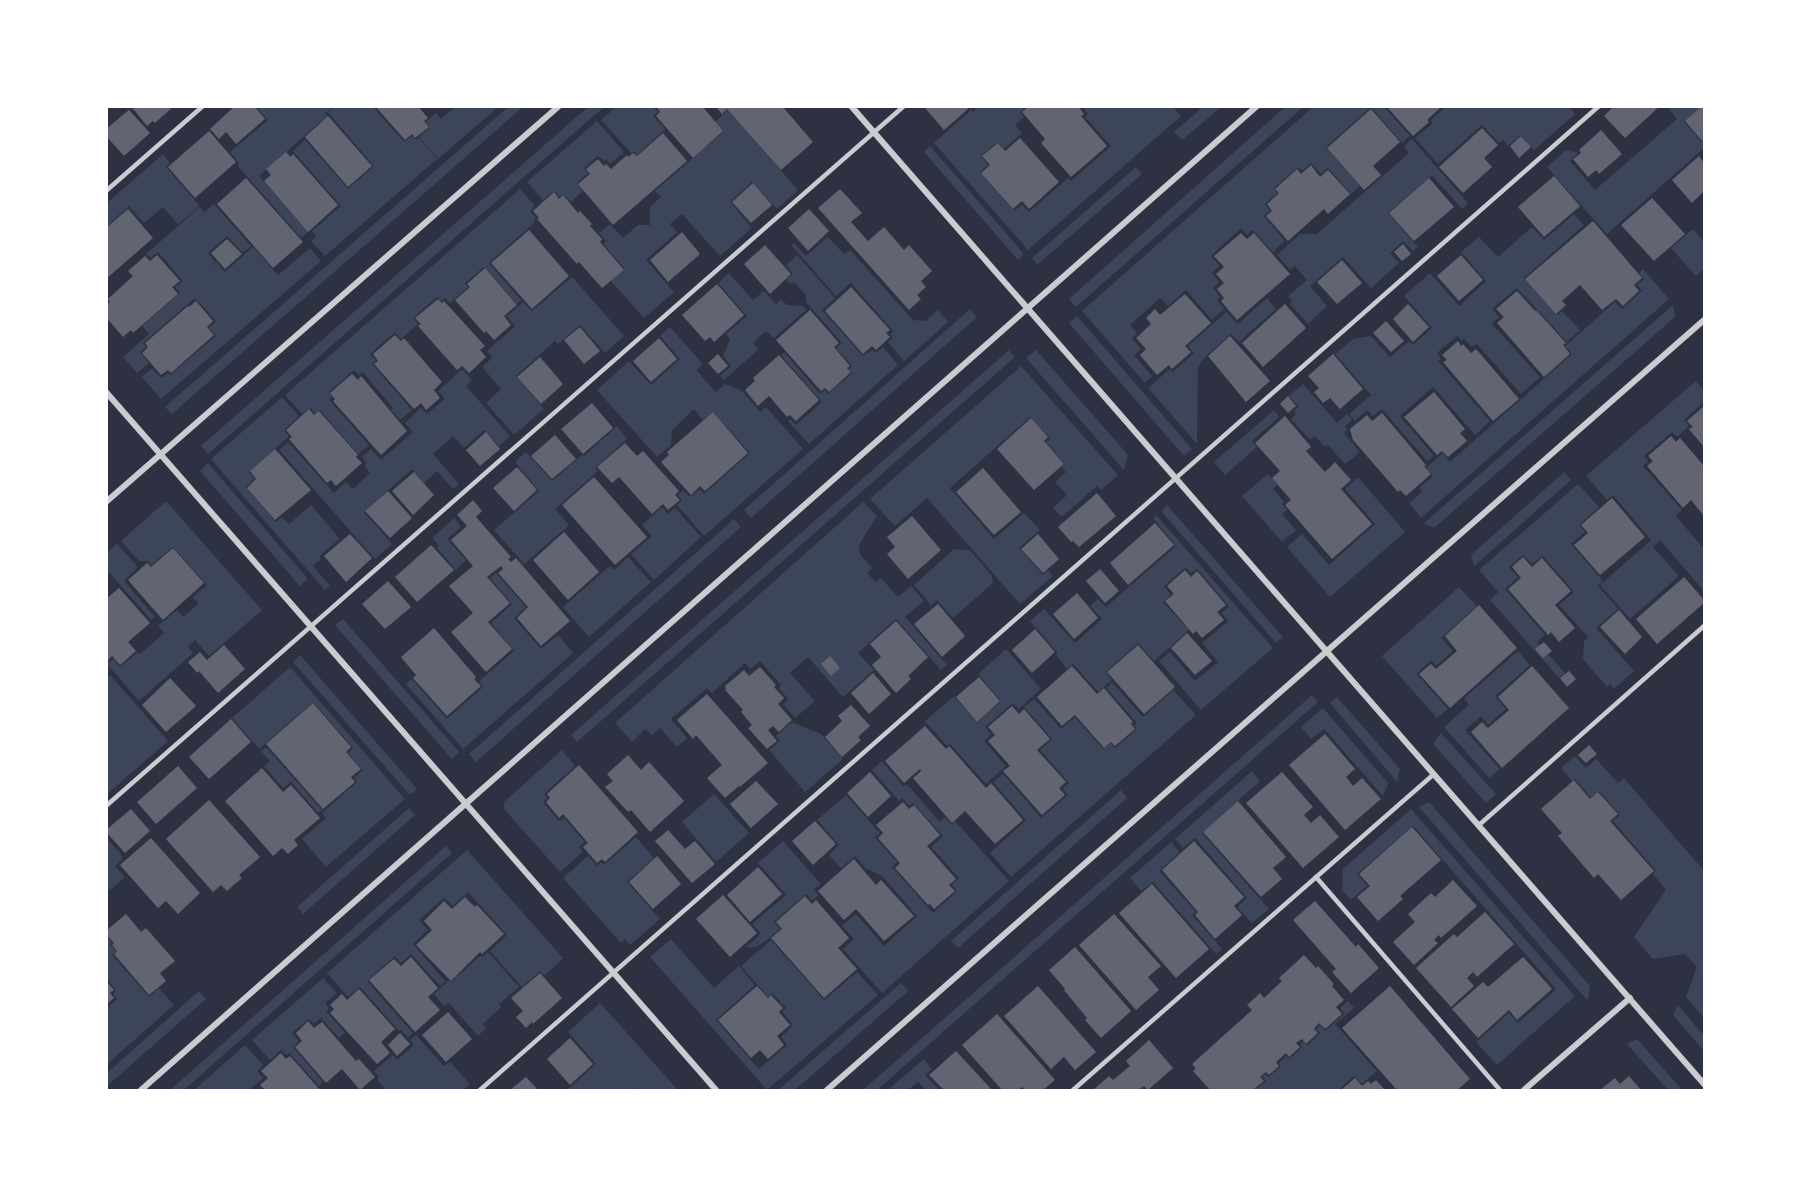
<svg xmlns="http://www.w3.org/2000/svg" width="1811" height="1197" font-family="Montserrat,sans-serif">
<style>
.green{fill:#3c4559}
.building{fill:#626471}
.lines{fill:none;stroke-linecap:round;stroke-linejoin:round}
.service{stroke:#caccd0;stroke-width:4.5}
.minor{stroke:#caccd0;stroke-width:6}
</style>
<rect width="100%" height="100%" fill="#2d3142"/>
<g class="green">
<path d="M335,106l38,1 31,35 8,-6 4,4 3,-2 18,21 -112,97 -14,-15 5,-5 -4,-5 29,-25 -48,-55 12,-11 43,49 26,-23 -46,-54z"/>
<path d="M589,106l15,1 -396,347 -7,-8z"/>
<path d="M1286,106l17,1 -227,200 -7,-8z"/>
<path d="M256,107h77l-8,6 2,3 -68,60 49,56 -7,6 -64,-73 2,-2 -9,-11 38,-32z"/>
<path d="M455,107h43l-60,52 -19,-22 11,-10 -4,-5 10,-9 5,6z"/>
<path d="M508,107h15l-351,307 -7,-7z"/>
<path d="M616,107h37l5,5 -5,4 12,13 -28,26 -3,-4 -3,2 -30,-33z"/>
<path d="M979,107h47l-6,5 4,5 -9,8 7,8 -18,16 -6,-7 -17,14 7,9 -8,7 34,39 8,-6 7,7 39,-34 3,3 40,-35 -26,-29 3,-3 -6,-7h91l8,9 -153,134 -94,-107 37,-33 2,2z"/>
<path d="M1203,107h18l-39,33 -8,-8z"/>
<path d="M1313,107h71l26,29 -8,7 -31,-36 -45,40 34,39 -9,8 -23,-26 -7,6 -10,-11 -9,8 -4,-4 -24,21 3,5 -12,11 5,6 -6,6 21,25 -12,11 -20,-22 -6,5 -6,-7 -30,28 9,10 -8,7 7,9 -6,6 7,9 -3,3 7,9 -12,11 -26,-30 -18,16 -8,-8 -30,27 7,8 -5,5 9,11 -7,6 18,21 -7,7 -63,-72z"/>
<path d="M1446,107h123l6,7 -41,36 -13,-15 -13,11 -5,-6 -4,3 -17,-18 -44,39 -23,-26 18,-15 -2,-3z"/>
<path d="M1672,107h30l-18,15 20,22v4l-97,86 -60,-67 19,-17 12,3 -8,8 25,29 82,-71 -8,-10z"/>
<path d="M728,110l70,80 -21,19 -25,-27 -22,20 22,26 -32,28 -38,-42 -12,10 7,8 -31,28 28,32 -30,26 -33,-37 14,-12 -22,-25 3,-3 -7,-8 11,-9 13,14 15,-13h12v-18l11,-10 -6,-6 68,-59 -8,-10z"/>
<path d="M597,121l27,31 -14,12 -4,-5 -2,2 -6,-5 -14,12 4,5 -11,10 6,8 -12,11 -8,-8 -4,3 -5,-6 -11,9 -16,-18z"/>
<path d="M1412,139l56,64 -6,6 -30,-34 -44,38 30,34 -5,4 -10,-10 -13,12 9,10 -28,25 -28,-31 -33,29 17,20 -19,18 -19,-21 3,-2 -4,-5 19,-16 -12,-14 -5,4 -13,-15 23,-21h17l92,-81 -5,-7z"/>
<path d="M930,146l94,108 -6,6 -94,-108z"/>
<path d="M163,154l7,9 -4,4 34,39 -22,18 -15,-17 -19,16 -15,-17 -22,20v-23z"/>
<path d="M1136,167l6,7 -105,91 -5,-7z"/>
<path d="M520,189l15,17 -5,5 6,7 -2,2 1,2 -46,41 32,37 -4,4 -33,-37 -19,16 3,4 -18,16 -5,-5 -4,3 -4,-4 -24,21 5,6 -17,15 -6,-7 -25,22 6,6 -4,4 40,46 -12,10 -9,-10 2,-2 -30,-36 -4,3 -5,-5 -25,22 3,5 -3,3 40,45 -11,9 -38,-44 -5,4 -5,-6 -8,6 -17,-19z"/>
<path d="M214,204l37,42 -8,7 -16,-17 -19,17 7,9 -8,7 9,-7 9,10 28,-25 25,28 32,-27 11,13 -160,138 -19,-22 10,-9 9,10 7,-5 2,2 46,-39 -7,-8 7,-7 -21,-23 -52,45 3,4 -6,5 9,11 -12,10 -14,-16 26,-23 -7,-8 38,-33 -5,-6 8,-6 -25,-29 -8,6 -4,-4 54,-47 4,5z"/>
<path d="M1574,214l10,11 -60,53 33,37 5,-4 18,19 -13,12 -50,-54 -25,21 7,8 -7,7 48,53 -19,17 -44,-50 -5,3 -8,-8 -2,2 -5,-5 -20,17 4,5 -3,3 52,60 -15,14 -42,-48 -33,29 34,40 -7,5 -45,-52 -9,7 -6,-6 -12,11 -6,-7 22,-19 -36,-41 18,-15 18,-3 19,21 19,-16 4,4 19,-17 -28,-32 26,-23 29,33 27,-25 -25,-29 18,-15 19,20 34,-30 12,13z"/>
<path d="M1693,229l11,13v26l-8,8 -25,-28z"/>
<path d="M828,237l16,17 6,-4 63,70 13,1 12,-11 10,12 -44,39 -16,-19 5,-5 -3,-3 3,-3 -42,-48 -15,13 -45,-51 3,-2 12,13z"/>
<path d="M797,255l38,43 -13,12 41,46 9,-6 4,3 7,-6 15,18 -89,79 -21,-23 2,-2 6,6 26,-23 -41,-47 3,-3 36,42 5,-4 3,4 24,-21 -3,-4 3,-3 -16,-18 6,-5 -36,-41v-7l-11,-12h-6l-3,-3 7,-6 -7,-9z"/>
<path d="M1643,269l26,30 -248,219 -12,-15 13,-11 -3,-4 14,-12 -7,-8 17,-15 7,9 122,-108 -7,-8 50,-44 7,7 20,-18 -5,-6 7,-6 -5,-6z"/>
<path d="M729,273l24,27 11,-9 12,13 5,-5 6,6 16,1 3,4 -32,28 -8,-7 -13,12 5,7 -34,30 -4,-4 11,-10 -8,-10 7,-17 -4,-5 21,-18 -29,-33z"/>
<path d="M572,277l52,59 -19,17 -25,-28 -22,19 -3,-3 -39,35 28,33 -30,26 -28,-32 15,-14 -19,-22 10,-9 -5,-7 28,-25 -8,-10 16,-14 9,9z"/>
<path d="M1267,298l9,11 -37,33 -8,-8 -26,23 -7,10 -1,77 -49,-56 22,-19 3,3 21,-19 -6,-7 38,-34 12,12z"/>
<path d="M1673,305l2,12 -241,211 -10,-5z"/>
<path d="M970,309l7,8 -226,201 -7,-8z"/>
<path d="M1077,316l115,133 -8,7 -115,-133z"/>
<path d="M670,327l33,37 -7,6 20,22 9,-8 17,7 18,21 6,-5 37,42 -99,87 -27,-31 5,-5 -4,-5 5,-5 7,7 10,-8 4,5 46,-41 -37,-41 -10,8 -9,-11 -22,21 -1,15 -14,12 -60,-67 32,-29 22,24 29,-26 -20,-23z"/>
<path d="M1009,350l6,7 -438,385 -6,-7z"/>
<path d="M1036,350l92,105 -4,15 -98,-112z"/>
<path d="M1021,366l97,109 -17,15 -4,-4 -35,31 -9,-9 14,-13 -12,-13 11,-10 -4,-5 3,-3 -19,-22 4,-4 -20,-21 -80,71 44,51 30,-26 16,17 -21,18 24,27 5,-5 5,6 -33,28 -93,-106 -32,28 -25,-27z"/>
<path d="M462,369l10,11 -6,6 44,50 -11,10 -15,-16 -20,18 -11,-12 -20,18 26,30 -6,5 -16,-18 -13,12 -12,-14 -48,43 28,32 -17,15 -96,-109 9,-8 46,51 12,-11 7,7 17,-16 -6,-7 3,-3 -5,-6 9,-8 10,11 32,-28 -8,-9 16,-15 6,6 18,-15 -7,-8z"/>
<path d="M1696,381l8,10v11l-20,18 5,6 -12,11 -5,-5 -28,24 4,5 -5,5 39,44 -6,6 28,33v42l-44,-51 -7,7 26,29 -49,43 -30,-34 51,-45 -38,-45 -6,5 -21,-24z"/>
<path d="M1303,384l34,39 10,-9 5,6 -7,6 2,3 -3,4 16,19 -15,12 -17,-19 -3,2 -10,-11 -5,4 -19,-21 5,-5 -2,-3 5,-4 -10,-11z"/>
<path d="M282,397l17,19 -15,14 5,6 -40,36 5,7 -8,8 30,35 6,-5 7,7 22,-19 29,34 -21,17 2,3 -8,7 17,20 -5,4 -114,-131z"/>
<path d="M1274,410l5,7 -27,24 5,6 -32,28 -11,-13z"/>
<path d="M617,426l10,13 -32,29 3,3 -43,38 14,16 -45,39 -30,-34 45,-39 -24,-29 11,-10 26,29 30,-26 2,1z"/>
<path d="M208,463l100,116 -8,7 -100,-115z"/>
<path d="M1564,472l7,8 -97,86 -3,-11z"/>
<path d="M1268,474l9,10 -4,5 11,13 -2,2 5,6 -5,4 14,16 -14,12 -40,-46z"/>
<path d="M1358,477l47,55 -75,65 -43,-50 15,-13 27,31 46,-41 -30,-35z"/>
<path d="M1578,484l21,23 -20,18 6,7 -14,12 32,37 -5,5 20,23 -22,19 38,43 -20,18 -4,-5 -3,3 -24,-28 1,-18 4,-4 -29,-32 15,-13 -31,-36 -11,8 -9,-9 -14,12 9,10 -13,12 40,46 -8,7 28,31 -6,5 -69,-78 8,-8 -19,-22z"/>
<path d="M166,501l96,109 -53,46 -14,-16 -7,7 5,6 -54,48 -32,-37 6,-5 7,8 18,-15 2,2 24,-21 -6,-7 19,-16 6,7 15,-13 -5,-7 14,-12 -34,-38 -22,18 -3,-4h-9l-18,-20z"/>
<path d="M863,502l14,14 -18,29 1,9 12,14 -5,5 9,9 5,-4 17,19 13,-11 13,15 -19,16 42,48 -6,5 -45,-51 -38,34 16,17 -31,27 -35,-40 -18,16 25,28 -20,17 -12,-14 5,-5 -9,-11 2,-3 -21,-24 -10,8 -5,-6 -33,30 -5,-5 -36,31 16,19 -10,9 -17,-19 -8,7 -7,-6 -13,13 -17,-19z"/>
<path d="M1167,505l116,132 -7,6 -115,-132z"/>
<path d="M662,507l6,7 7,-6 26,29 -47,43 -23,-26 21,-18 -10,-11z"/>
<path d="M1156,515l117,133 -72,62 -42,-49 11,-9 25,29 23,-19 -16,-19 26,-22 -6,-8 7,-7 -32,-37 -6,4 -5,-6 -22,19 7,9 -8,7 26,28 -35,31 -16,-18 -32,29 6,8 -14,12 -25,-28 -6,5 -11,-14 2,-2 -28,-32 14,-12 31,34 27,-24 -12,-13 8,-7 8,8 70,-61 -23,-28z"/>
<path d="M454,518l7,9 -14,12 19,21 -10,10 -19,-22 2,-2 -7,-8z"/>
<path d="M734,519l7,8 -265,235 -7,-8z"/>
<path d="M117,544l21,23 -14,14 31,36 -4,3 -44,-50v-17z"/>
<path d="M954,549l16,1 22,26 1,7 -40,35 -16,-18 -6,5 -17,-20z"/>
<path d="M628,557l23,25 -62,55 -26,-30 47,-41 4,4z"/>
<path d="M496,573l30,34 -12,11 27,31 17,-14 15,18 -110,96 -57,-65 6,-5 35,40 36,-32 -4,-6 35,-30 -23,-28 21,-19 -22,-26z"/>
<path d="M1459,587l18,19 -36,32 12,13 -17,15 -5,-6 -14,14 31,35 -11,9 -55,-62z"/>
<path d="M343,619l116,133 -7,7 -117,-134z"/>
<path d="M1006,649l35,40 -22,20 -6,-6 -28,24 6,7 -7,7 22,25 -20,18 -36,-40 -3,2 -22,-25 29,-25 23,26 24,-21 -23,-27z"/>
<path d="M1518,651l12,14 -35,31 11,13 -18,16 -7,-9 -16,14 35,39 -11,9 -45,-51 25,-22 -5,-7z"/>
<path d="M300,655l117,134 -7,6 -117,-133z"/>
<path d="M290,667l115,132 -79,68 -24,-28 24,-21 -4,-5 35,-31 -3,-4 9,-8 -15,-17 5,-5 -40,-46 -54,47 -27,-31z"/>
<path d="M110,675l58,66 -61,53 -1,-116z"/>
<path d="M1112,682l31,35 30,-27 23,25 -185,162 -21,-24 36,-33 -33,-38 10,-8 38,44 27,-23 -5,-7 6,-5 -29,-33 12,-11 -28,-32 10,-8 27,30 14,-12 28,32 8,-6 4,5 22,-19 -3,-4 3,-2 -31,-35z"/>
<path d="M1312,695l6,7 -441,388h-14z"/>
<path d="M1337,697l63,72 -3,13 -67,-79z"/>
<path d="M1323,708l65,75 -5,13 -59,-67 -13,10 -10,-12z"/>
<path d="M792,722l29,12 22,25 -38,33 -36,-42 11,-9 -4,-5z"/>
<path d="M1441,733l55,61 -10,9 -53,-59z"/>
<path d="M266,747l56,63 -4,3 -27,-31 -8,6 -19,-22 6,-5 -9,-10z"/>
<path d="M562,750l13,16 -31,28 3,4 -4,4 16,19 5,-3 21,24 -6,5 4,5 -23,20 -56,-63v-7z"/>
<path d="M1575,756l11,12 10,-9 22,24 6,-5 80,93v147l-18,-21 11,-30 -12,-13 -32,5 -19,-22 32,-47 -13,-16 3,-3 -43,-50 7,-6 -21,-24 -8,7 -16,-19 -3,2 -11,-13z"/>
<path d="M882,761l21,25 4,-2 33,38 5,-5 7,8 3,-4 54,60 -127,112 -39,-44 11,-10 -12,-13 14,-12 28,32 33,-30 -35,-40 -17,-8 -10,-12 -14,12 -12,-13 10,-10 -22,-25 29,-25 34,38 -5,5 22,24 -5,5 41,46 24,-22 -5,-6 7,-7 -28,-31 12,-11 -30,-33 -4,3 -7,-8 -3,3 -27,-31z"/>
<path d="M1252,771l8,10 -58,52 67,76 -17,14 -15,-16 10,-9 -52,-60 -12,10 -8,-9z"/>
<path d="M1121,790l6,8 -169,150 -7,-7z"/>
<path d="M714,794l35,39 -33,29 -34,-40z"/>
<path d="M1429,802l161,184 -2,15 -169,-194z"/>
<path d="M409,808l6,7 -112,99 -6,-7z"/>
<path d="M1411,809l164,187 -78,69 -21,-23 33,-29 9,10 38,-34 -143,-163 -56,48 10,12 -16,14 -9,-10 1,-21z"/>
<path d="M636,837l18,21 -27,24 33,37 -30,26 -5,-6 -4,4 -58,-65 25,-22 9,10 4,-4 3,3z"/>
<path d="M106,838l15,16 1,6 -7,6 10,11 -15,13 -3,-4z"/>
<path d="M783,841l38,43 -7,6 5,5 -7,6 -6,-7 -32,28 6,7c-11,8 -20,21 -34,18l15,-13 -9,-10 34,-29 -28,-32z"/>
<path d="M1171,842l9,10 -21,19 37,41 -4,3 30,34 -6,5 -63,-72 -12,9 -11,-13z"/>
<path d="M446,846l6,7 -268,237h-14z"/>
<path d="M467,850l96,108 -19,18 -4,-5 -18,16 -32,-36 17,-16 -39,-43 -15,14 -9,-8 -25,22 9,10 -15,14 32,37 -5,5 -29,-32 -10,9 -6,-7 -28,25 46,52 -5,5 -7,-8 -2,1 -39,-44 -12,10 -21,-24z"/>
<path d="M107,936l5,6 -2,2 6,7 -4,4 37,42 10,-9 15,17 -67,59v-56l10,-9 -4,-5 3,-4 -9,-11z"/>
<path d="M671,939l43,49 25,-22 16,19 -39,35 43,49 28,-24 -6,-8 12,-12 -11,-13 4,-4 -14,-15 -4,4 -27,-31 30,-26 53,60 33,-28 21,23 -111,95 -117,-133z"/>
<path d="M488,952l31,35 -20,17 2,3 -18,17 3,4 -8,8 -29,-33 -5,3 -10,-12 15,-14 2,2 29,-26 2,1z"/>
<path d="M323,978l14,15 -12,10 4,5 -3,3 19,22 -6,5 -18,-20 -7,6 -5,-5 -17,14 7,8 -6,6 30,35 -4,4 -30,-33 -3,2 -5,-5 -11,10 -18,-20z"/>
<path d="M901,983l7,8 -113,99h-17z"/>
<path d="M199,991l7,8 -99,87v-13z"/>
<path d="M1348,1001l6,7 -19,16 42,47 -15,13 -8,-8 -16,14h-83l11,-9 -4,-4 3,-3 3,3 13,-11 -2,-3 7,-7 3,3 13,-12 -2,-3 2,-3 5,5 13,-13 -4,-4 4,-4 5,6 19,-17 -4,-6z"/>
<path d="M600,1003l78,87h-39l-2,-2 -3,2h-67l29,-26 -28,-32z"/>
<path d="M1678,1005l26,31v15l-31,-36z"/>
<path d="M416,1035l28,31 6,-4 20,22 -7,6h-77l-9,-10 2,-3 -5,-6 19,-16 4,5 17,-15 -4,-5z"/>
<path d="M1637,1039l45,51h-14l-41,-46z"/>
<path d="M245,1045l18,20 -6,6 6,7 -14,12h-55z"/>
<path d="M924,1059l8,10 -7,6 14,15h-13l-8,-8 -10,8h-18l-1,-1z"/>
</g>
<g class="building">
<path d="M131,106h43l-19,17 -2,-2 -6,5z"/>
<path d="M235,106h19l11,13 -29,25 -10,-12 -7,7 -9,-10z"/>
<path d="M375,106h43l10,12 -4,3 5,6 -14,11 -3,-4 -7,6z"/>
<path d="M656,106h46l21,25 -30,27 -37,-42 4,-4z"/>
<path d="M715,106h67l31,36 -32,28 -54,-61 -5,5z"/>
<path d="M926,106h40l2,3 -24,21 -19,-22z"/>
<path d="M1029,106h49l6,8 -3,2 26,30 -36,31 -30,-34 4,-4 -23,-27z"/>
<path d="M1386,106h56l-15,14 2,2 -16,14z"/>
<path d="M1614,106h46l-35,32 -21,-22z"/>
<path d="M1702,106h2v37l-19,-22z"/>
<path d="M1371,109l29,33 -27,24 8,9 -17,15 -37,-42z"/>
<path d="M129,110l21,23 -26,23 -18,-20v-7z"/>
<path d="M328,116l44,50 -24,21 -43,-50z"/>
<path d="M1482,128l16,17 -14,13 8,9 -29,26 -24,-26z"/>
<path d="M1601,130l21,24 -23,20 -3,-4 -8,7 -15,-18 8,-6 -2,-3z"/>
<path d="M209,131l27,31 -41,36 -27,-31z"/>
<path d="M663,133l24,28 -74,64 -35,-41 12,-10 -4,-5 12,-10 6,7 2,-2 5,5 16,-14 1,2 5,-4 4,3z"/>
<path d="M1521,136l10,11 -12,11 -9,-12z"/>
<path d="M1020,138l39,44 -30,27 -7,-8 -9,8 -32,-36 9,-8 -8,-9 16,-13 7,8z"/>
<path d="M286,152l5,5 2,-3 45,51 -30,27 -44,-51 7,-6 -5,-6z"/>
<path d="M1699,156l5,7v28l-12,12 -20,-23z"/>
<path d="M1311,165l9,12 8,-7 22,24 -22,20 -4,-5 -36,32 -22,-25 6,-5 -5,-7 12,-11 -4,-4 22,-20 4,5z"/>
<path d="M1554,176l26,30 -36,31 -26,-30z"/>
<path d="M246,178l57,64 -30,26 -56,-64z"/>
<path d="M1429,178l25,29 -40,34 -25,-28z"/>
<path d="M753,183l19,22 -21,18 -19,-21z"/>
<path d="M840,189l22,24 -11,9 17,19 16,-14 20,23 5,-5 23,26 -11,10 5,6 -9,8 4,4 -12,11 -91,-102z"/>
<path d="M554,192l5,7 4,-4 15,18 2,-2 12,13 -2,2 12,13 -2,3 24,28 -22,18 -23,-26 -2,2 -40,-45 2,-1 -6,-7z"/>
<path d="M1652,198l33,36 -31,27 -33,-36z"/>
<path d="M128,209l25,29 -47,41v-51z"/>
<path d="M809,209l20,22 -21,20 -20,-23z"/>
<path d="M1593,221l49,57 -8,7 5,6 -16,15 -7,-7 -14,11 -22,-25 -18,16 4,4 -10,9 -31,-35z"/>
<path d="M529,230l40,46 -37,33 -41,-46z"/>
<path d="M682,232l18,22 -32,28 -18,-22z"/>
<path d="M1241,233l6,6 7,-6 36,41 -53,46 -16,-19 3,-3 -7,-9 7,-6 -8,-9 8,-7 -10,-11z"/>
<path d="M227,239l15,15 -17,15 -14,-16z"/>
<path d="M1403,244l8,10 -9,7 -8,-9z"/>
<path d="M765,245l26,29 -21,20 -26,-30z"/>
<path d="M157,255l23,26 -8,6 6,7 -45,39 -2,-3 -8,7 -17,-20v-11l4,-4 -2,-3 25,-23 -5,-5 17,-15 5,5z"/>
<path d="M1461,255l22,25 -24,21 -22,-25z"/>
<path d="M1342,260l20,23 -25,21 -20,-22z"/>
<path d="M485,268l32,37 -13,11 7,9 -17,15 -8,-9 -2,2 -29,-33 15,-13 -3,-3z"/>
<path d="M717,284l27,31 -30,27 -4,-5 -5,4 -23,-26z"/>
<path d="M851,287l39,43 -4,3 4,4 -14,13 -4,-4 -9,8 -38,-43z"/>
<path d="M1517,291l18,20 1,-1 30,33 -3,2 7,9 -26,23 -47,-54 7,-6 -8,-8z"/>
<path d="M1185,294l26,29 -26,23 6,6 -19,17 -3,-4 -12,10 -17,-20 6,-6 -10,-11 15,-14 -5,-6 9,-9 5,6z"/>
<path d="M438,299l4,4 2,-2 41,45 -5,4 6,7 -17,16 -7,-7 -5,4 -39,-44 3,-2 -6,-6z"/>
<path d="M196,301l17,20 -6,6 7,8 -43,38 -3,-3 -7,5 -19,-22 6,-6 -3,-4 43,-37 1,1z"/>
<path d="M1285,304l21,24 -43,39 -21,-24z"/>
<path d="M1408,304l21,23 -16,15 -20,-23z"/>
<path d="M810,310l29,33 -5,4 16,19 -3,2 4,4 -22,20 -4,-4 -4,3 -45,-51z"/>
<path d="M1386,321l18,20 -13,11 -18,-19z"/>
<path d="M580,327l20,24 -16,13 -20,-24z"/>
<path d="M395,335l6,6 3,-3 38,44 -8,8 6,8 -14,12 -5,-7 -7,6 -40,-45 4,-3 -5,-7z"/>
<path d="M1230,336l40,45 -24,21 -38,-46z"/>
<path d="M659,338l18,21 -26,23 -18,-21z"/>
<path d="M1458,341l3,5 2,-2 8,9 5,-4 43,50 -26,22 -50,-59 4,-2 -5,-5z"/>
<path d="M718,354l10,12 -10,8 -10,-11z"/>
<path d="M1333,354l30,35 -23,20 -10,-11 -7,5 -9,-11 5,-4 -11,-12z"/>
<path d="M779,355l40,45 -23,21 -6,-6 -3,2 -18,-21 -11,10 -13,-16 10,-9 -2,-3z"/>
<path d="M540,357l23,27 -22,20 -24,-27z"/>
<path d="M352,374l6,6 3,-4 46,55 -26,24 -48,-54 2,-2 -5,-6z"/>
<path d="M1434,392l31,37 -5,4 7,8 -19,16 -6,-6 -5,4 -33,-38z"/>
<path d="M1288,396l8,10 -8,7 -8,-9z"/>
<path d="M592,403l21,25 -30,26 -22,-25z"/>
<path d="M1704,406v41l-15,-18 4,-2 -6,-6z"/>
<path d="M309,409l5,6 5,-4 39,44 -2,2 6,6 -26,23 -5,-6 -4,3 -38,-44 3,-2 -6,-7z"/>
<path d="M713,412l35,41 -43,38 -5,-5 -9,9 -30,-33 8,-7 -2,-3z"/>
<path d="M1382,413l44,52 -2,1 7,8 -25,22 -6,-6 -2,2 -45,-52 -3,-11 17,-14 5,6z"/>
<path d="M1285,416l26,31 -5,4 19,21 10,-10 16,18 -10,9 31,35 -40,35 -47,-54 6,-5 -19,-22 8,-7 -25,-28z"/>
<path d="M1031,418l17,19 -4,4 20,23 -30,26 -37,-41z"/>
<path d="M486,432l14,17 -20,17 -14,-16z"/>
<path d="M555,435l21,24 -24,20 -21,-23z"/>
<path d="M1671,436l5,6 4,-4 24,28v50l-13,-16 -8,8 -36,-42 6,-5 -5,-5z"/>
<path d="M625,443l12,13 6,-5 36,40 -4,4 5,5 -12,10 -5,-6 -11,10 -33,-37 -7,6 -15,-16z"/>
<path d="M275,449l36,41 -36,30 -28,-32 9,-9 -6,-8z"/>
<path d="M517,467l20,23 -23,21 -21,-23z"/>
<path d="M983,468l38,44 -27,23 -38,-43z"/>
<path d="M414,472l20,23 -21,20 -21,-24z"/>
<path d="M594,477l53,60 -32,28 -53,-60z"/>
<path d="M388,491l24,27 -22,20 -25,-27z"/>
<path d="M1097,493l19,23 -37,31 -6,-6 -2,1 -13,-15z"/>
<path d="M1612,498l33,39 -45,38 -26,-30 14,-12 -7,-8z"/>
<path d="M473,500l9,11 -6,6 35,40 -3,2 3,3 5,-4 54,63 -29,25 -24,-28 11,-11 -30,-34 5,-4 -2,-3 -14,11 23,26 -22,19 24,27 -26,23 -35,-40 22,-19 -24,-27 24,-20 -22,-26 16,-14 -10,-11z"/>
<path d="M912,516l29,34 -33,29 -21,-25 8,-7 -8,-10z"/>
<path d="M1155,523l19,22 -46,40 -18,-22z"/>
<path d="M564,532l35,40 -31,28 -35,-40z"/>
<path d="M350,534l22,24 -26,24 -22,-26z"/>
<path d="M1038,534l21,25 -16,14 -22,-24z"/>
<path d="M431,545l23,25 -37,32 -22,-25z"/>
<path d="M173,548l31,35 -41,37 -35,-40 19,-17 4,4z"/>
<path d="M1523,557l9,10 10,-9 29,33 -16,14 20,23 -16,14 -8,-10 -3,3 -40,-46 13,-11 -9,-11z"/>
<path d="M1100,569l19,22 -14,12 -19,-22z"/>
<path d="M1185,570l6,7 6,-6 29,34 -9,7 7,8 -22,18 -6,-7 -3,3 -28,-33 9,-7 -7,-8z"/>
<path d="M1684,577l20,23v3l-47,41 -21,-25z"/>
<path d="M388,581l23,26 -26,22 -23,-25z"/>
<path d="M119,588l31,35 -22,19 8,9 -16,14 -8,-9 -6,6v-63z"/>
<path d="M1077,593l21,25 -24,21 -21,-25z"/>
<path d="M938,604l27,32 -23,21 -28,-33z"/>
<path d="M1479,605l38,43 -67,60 -31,-34 12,-10 5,5 21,-18 -12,-15z"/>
<path d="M1619,610l23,27 -17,17 -25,-27z"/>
<path d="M896,621l32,36 -20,19 3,3 -15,14 -24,-28 9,-8 -11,-13z"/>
<path d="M434,628l42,49 -2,2 7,7 -34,30 -34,-38 3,-3 -15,-18z"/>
<path d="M1035,629l20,23 -23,21 -20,-23z"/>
<path d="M1187,633l25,28 -17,14 -24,-27z"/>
<path d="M1544,642l8,9 -9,7 -8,-9z"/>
<path d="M224,645l21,24 -27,24 -19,-22 -2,2 -9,-11 12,-10 7,8z"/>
<path d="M1138,645l37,42 -31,27 -37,-42z"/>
<path d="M830,656l10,12 -9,8 -10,-12z"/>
<path d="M1072,666l25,28 7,-6 29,34 -2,2 4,5 -20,17 -4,-4 -7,6 -29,-33 -13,11 -25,-29z"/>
<path d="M1532,666l37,42 -67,60 -31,-36 11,-10 6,6 21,-18 -11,-13z"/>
<path d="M760,667l16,18 -2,2 10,11 -6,6 14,16 -13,12 -6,-6 -5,4 9,11 -10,8 -19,-21 4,-3 -11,-13 2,-2 -17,-19 -1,-5 19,-16 5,6z"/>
<path d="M1569,671l7,8 -9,8 -7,-9z"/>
<path d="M873,673l18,21 -22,20 -18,-21z"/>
<path d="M979,677l21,24 -23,21 -21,-25z"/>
<path d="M170,678l26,28 -30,26 -24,-27z"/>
<path d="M707,694l61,69 -28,24 -1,-1 -14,12 -18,-20 15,-13 -26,-30 -3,4 -16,-19z"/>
<path d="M313,703l38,44 -5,5 15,17 -10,8 4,5 -32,27 -57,-65z"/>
<path d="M851,705l19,21 -12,11 3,3 -19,17 -17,-20 17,-16 -4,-5z"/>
<path d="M1012,706l7,8 5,-5 26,30 -13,11 29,32 -7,6 6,7 -23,20 -39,-44 7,-5 -22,-25 7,-6 -7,-8z"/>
<path d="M231,719l20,23 -42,37 -20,-22z"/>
<path d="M925,726l21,23 3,-3 37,42 5,-5 32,37 -28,24 -30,-33 -13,12 -39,-45 8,-7 -1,-2 -16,14 -19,-22z"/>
<path d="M1325,734l30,35 -9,8 7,9 9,-8 19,21 -36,31 -56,-65z"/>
<path d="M1589,745l8,9 -11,9 -8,-8z"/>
<path d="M628,755l13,15 8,-8 35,39 -34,31 -19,-22 -3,2 -23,-25 8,-6 -6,-7z"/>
<path d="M579,765l59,67 -33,30 -3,-3 -5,4 -14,-16 5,-4 -25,-29 -4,4 -13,-16 4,-4 -3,-4z"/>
<path d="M178,766l19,22 -41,36 -19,-22z"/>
<path d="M262,768l21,24 8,-7 29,33 -26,22 4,5 -10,9 -6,-6 -9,8 -48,-55z"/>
<path d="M870,772l21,24 -23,21 -21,-24z"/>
<path d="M1282,772l31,35 -9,8 7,8 9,-8 19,22 -36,31 -57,-65z"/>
<path d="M1574,780l16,19 8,-7 20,22 -8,7 44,50 -33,29 -23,-26 -4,4 -36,-42 4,-3 -21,-24z"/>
<path d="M756,781l22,23 -27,24 -21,-24z"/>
<path d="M209,800l51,57 -21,18 3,3 -15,13 -6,-6 -8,7 -47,-53z"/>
<path d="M1238,801l48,56 -13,11 9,11 -21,18 -58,-65z"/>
<path d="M903,802l6,7 5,-4 26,30 -13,11 29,33 -7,6 6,6 -21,18 -4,-5 -2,1 -33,-37 5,-5 -22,-25 5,-5 -7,-8z"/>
<path d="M131,809l19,22 -25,22 -19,-21v-2z"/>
<path d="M815,821l21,23 -23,21 -21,-24z"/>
<path d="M1412,827l29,33 -41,36 3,3 -25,22 -21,-24 13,-11 -11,-12z"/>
<path d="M668,830l17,19 10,-8 20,23 -23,19 -37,-42z"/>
<path d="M151,838l49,55 -22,21 -12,-13 -8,7 -38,-43z"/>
<path d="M1194,841l50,56 -10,9 8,9 -27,24 -20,-24 3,-3 -36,-42z"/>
<path d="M657,856l24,28 -28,25 -24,-27z"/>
<path d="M854,859l22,26 5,-5 33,36 -30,25 -28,-32 -12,11 -26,-29z"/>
<path d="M758,867l24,27 -32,28 -23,-27z"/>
<path d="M1453,880l24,26 -36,32 -2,-3 -5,5 4,3 -24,22 -21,-23 22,-20 -7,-8 23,-21 4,4z"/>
<path d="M1152,884l57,65 -33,29 -57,-65z"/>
<path d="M723,895l34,38 -27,24 -34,-38z"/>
<path d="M805,896l7,8 4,-4 33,38 -11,10 19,21 -33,29 -53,-60 11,-9 -6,-7z"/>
<path d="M465,897l10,10 2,-2 27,29 -22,20 -2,-2 -29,29 -35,-36 16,-15 -8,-9 20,-20 8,8z"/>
<path d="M1315,901l41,46 2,-3 21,24 -28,25 -19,-21 4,-3 -43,-49z"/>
<path d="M1485,912l29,32 -37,33 -4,-5 -6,6 7,8 -23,21 -35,-39 38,-34 3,3z"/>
<path d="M126,914l15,18 5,-4 29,33 -15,12 6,8 -17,14 -35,-41 3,-3 -5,-6 2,-2 -8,-9v-3z"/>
<path d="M1114,914l47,52 -13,11 11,13 -23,20 -57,-65z"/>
<path d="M1075,947l56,64 -30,27 -16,-18 2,-2 -23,-28 1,-1 -16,-19z"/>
<path d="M1304,955l12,13 2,-2 16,18 -2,2 12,14 -8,7 6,7 -17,15 -6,-6 -5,6 4,4 -12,11 -4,-5 -6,4 4,4 -11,10 -3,-4 -10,9 3,4 -10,9 -3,-3 -6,5 4,4 -11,9h-43l-17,-19 3,-3 -4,-4 60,-54 -5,-5 13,-12 4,5 18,-17 -3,-3z"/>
<path d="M411,957l27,31 -10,9 12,13 -25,22 -46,-52 25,-21 7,7z"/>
<path d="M1523,957l29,32 -35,31 -8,-10 -31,28 -26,-29 31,-27 5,5z"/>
<path d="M540,973l22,25 -29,26 -1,-2 -6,6 -10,-11 7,-6 -12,-13z"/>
<path d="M106,981l8,9 -4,3 4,5 -8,7z"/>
<path d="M757,986l11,12 3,-3 12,13 -4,4 11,13 -13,11 7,9 -16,14 -8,-9 -9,8 -33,-38z"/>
<path d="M1038,986l58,66 -21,18 -11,-13 -13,12 -47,-53z"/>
<path d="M1390,986l80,93 -13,11h-60l-55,-62z"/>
<path d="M359,989l36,40 -14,13 9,11 -13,11 -47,-51 4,-4 -4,-4 12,-11 5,6z"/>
<path d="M448,1012l24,27 -26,23 -24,-27z"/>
<path d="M997,1014l58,66 -12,10h-18l-3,-3 -4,3h-16l-40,-45z"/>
<path d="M308,1021l6,7 8,-6 34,39 3,-2 16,18 -15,13 -18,-21 -16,14 -31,-36 7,-6 -6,-8z"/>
<path d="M400,1033l10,11 -13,12 -9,-11z"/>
<path d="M570,1038l23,26 -23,21 -23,-26z"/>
<path d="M1149,1040l24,28 -25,22 -4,-4 -6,4h-45l16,-14 4,4 17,-14 -4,-5z"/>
<path d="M956,1051l36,39h-48l-15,-15z"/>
<path d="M281,1053l5,6 4,-3 30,34h-55l-5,-5 8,-7 -7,-7z"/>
<path d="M1629,1076l12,14h-41l15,-12 5,6z"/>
<path d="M526,1077l12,13h-28z"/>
<path d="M1355,1078l7,8 6,-5 3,3 5,-4 9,10h-44z"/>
</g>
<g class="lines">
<g class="service">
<path d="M106,191l97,-85"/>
<path d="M106,806l798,-700"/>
<path d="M1479,825l225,-199"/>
<path d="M1316,877l184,213"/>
<path d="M480,1090l1119,-984"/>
<path d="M1073,1090l361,-316"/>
</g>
<g class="minor">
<path d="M851,106l853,978"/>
<path d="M106,392l610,698"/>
<path d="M106,502l453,-396"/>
<path d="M141,1090l1116,-984"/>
<path d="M827,1090l877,-770"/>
<path d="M1524,1090l106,-92"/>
</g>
</g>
<rect width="1811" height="1197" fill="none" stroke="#ffffff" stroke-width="216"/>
</svg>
